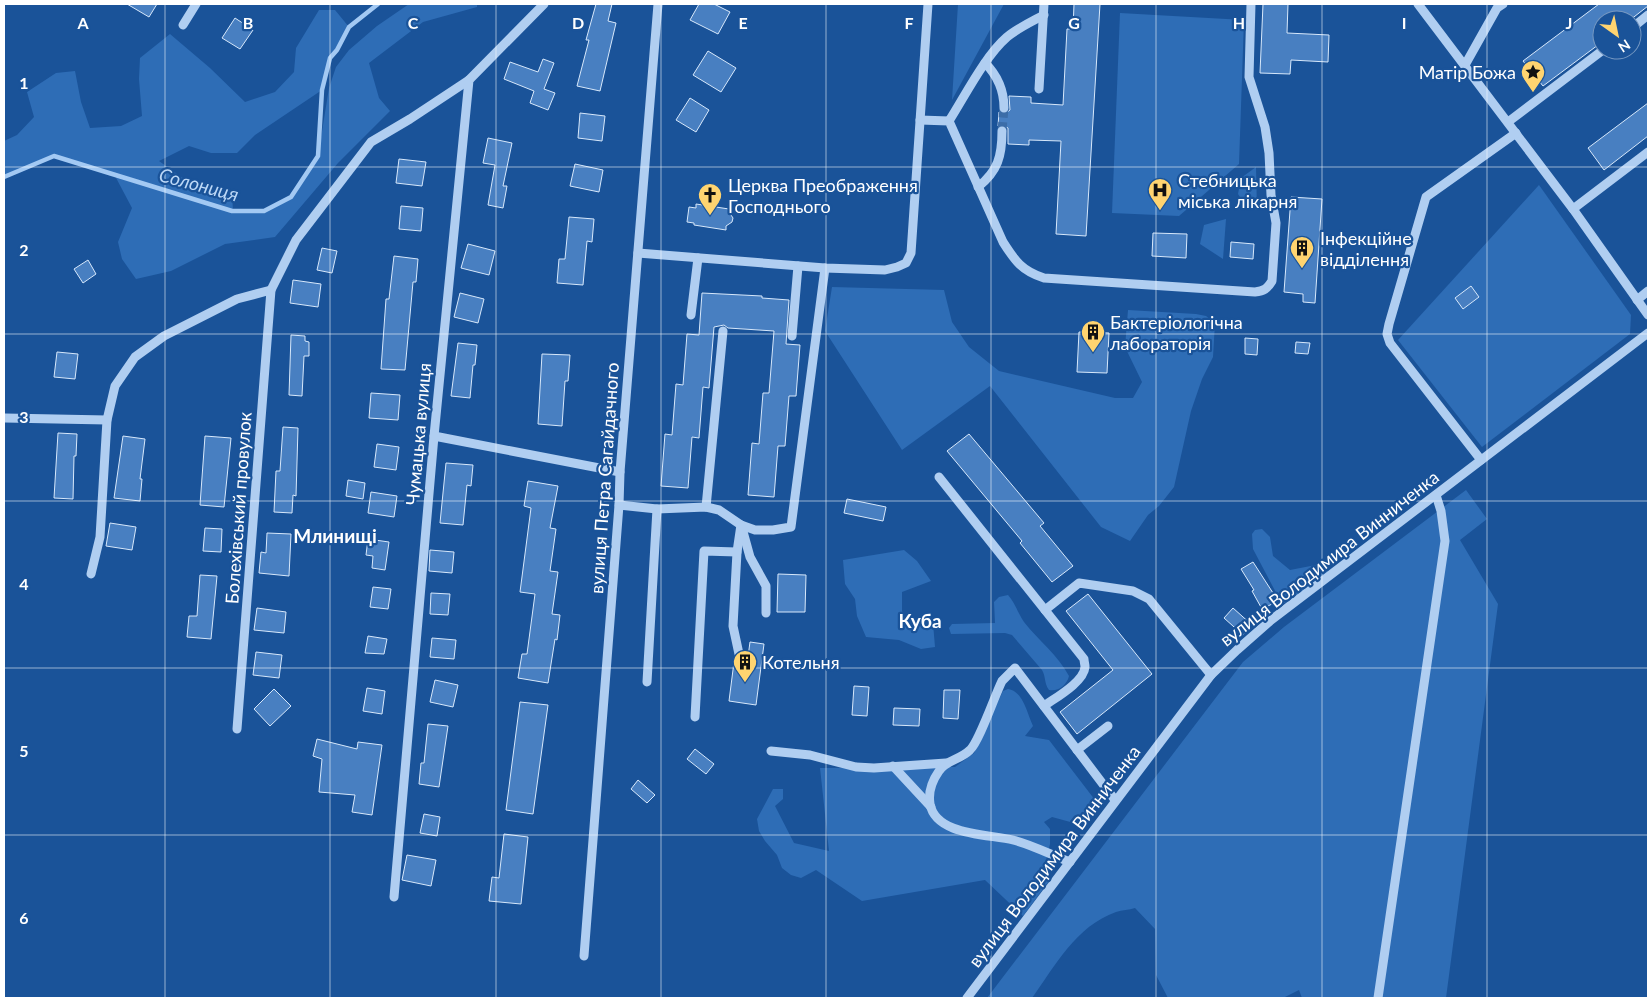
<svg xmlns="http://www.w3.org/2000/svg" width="1652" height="1002" font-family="Lato,sans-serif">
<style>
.green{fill:#2e6db6}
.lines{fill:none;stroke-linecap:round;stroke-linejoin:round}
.stream{stroke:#a3c9f3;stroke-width:4.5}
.building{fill:#487fc1;stroke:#d7e8fb}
.minor-tunnel{stroke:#3c6da8;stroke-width:9;stroke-dasharray:9 4.5;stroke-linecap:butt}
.minor{stroke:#b0cef1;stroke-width:9}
.grid{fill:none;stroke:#fff;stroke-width:1;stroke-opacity:0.55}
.labels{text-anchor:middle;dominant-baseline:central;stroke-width:4.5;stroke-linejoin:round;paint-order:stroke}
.poi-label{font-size:18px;fill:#fff;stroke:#1a5399;text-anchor:start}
.street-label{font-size:18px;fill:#fff;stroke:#1a5399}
.water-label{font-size:19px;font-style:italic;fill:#bcd8f7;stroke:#1a5399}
.neighbourhood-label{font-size:19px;font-weight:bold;fill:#fff;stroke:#1a5399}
.grid-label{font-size:16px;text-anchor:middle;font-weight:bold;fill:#fff;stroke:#1a5399;stroke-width:4.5;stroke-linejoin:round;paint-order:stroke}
</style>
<rect width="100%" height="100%" fill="#1a5399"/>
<g class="green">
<path d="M409,4h68v3l-54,15 -54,41 10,35 11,13 -52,52 -63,74 -50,7 -54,27 -35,8 -14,-20 -4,-17 14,-34 -18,-34 -60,-18 -50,21v-36l13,-6 17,-18 -7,-25 29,-19 19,-2 6,31 9,26 31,-2 21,-10 -3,-37 1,-21 30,-24 40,34 35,34 30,-10 19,-20 2,-24 23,-38h16l14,17 -12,23 -7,8 -8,32 -67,45 -18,18h-26l-22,-7 -30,15 28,20 25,4 20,8 1,18h31l27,-14 27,-41 11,-68 7,-21 13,-17 28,-24z"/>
<path d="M958,4h46l-52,96z"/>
<path d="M1120,13l124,7 -5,144 -60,52 -67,-3z"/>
<path d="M1256,167l1,43 -12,-5 -7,-11 3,-16z"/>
<path d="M1539,185l92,130 -1,19 -148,113 -84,-107z"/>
<path d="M1226,219l-3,40 -23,-15 4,-19z"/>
<path d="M832,287l112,3 8,32 17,25 30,24 116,27h18l9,-16 -17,-35 3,-37 68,4 10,2 9,7 -2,34 -11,22 -11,32 -17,76 -15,19 -11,9 -18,26 -29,-14 -111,-141 -88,64 -77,-119z"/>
<path d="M1466,490l21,29 -27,21 38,64 -52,394h-144l-3,-8 -16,8h-115l-12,-23 -1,-46 -20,-21c-6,2 -13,2 -19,4 -40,14 -61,54 -84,86h-45l256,-336 41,-35z"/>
<path d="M1262,529l8,8 3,19 17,14 36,-7 2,8 -31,26 -15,7 -29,-55 -1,-15 3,-4z"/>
<path d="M904,550l13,11 14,20 -29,11v19l7,14 24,-2 2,24 -14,2 -22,-9 -33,-3 -9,-21 -2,-17 -10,-15 -2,-24z"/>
<path d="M1008,595c7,8 10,18 16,27 15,19 34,33 45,54 -2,9 -11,16 -20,14 -5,-7 -3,-13 -7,-20l-30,-35 -7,-2 -54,1 -2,-6 3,-4 43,-1 -1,-21 5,-5z"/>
<path d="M1008,689c15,2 19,24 25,37l-8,10 24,4 46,60c-4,12 -11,17 -21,23l-22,-6 -8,5 6,7v15l-6,25 5,12 -26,35 -38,-36 -123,21 -46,-31 -15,8 -10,-3 -9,-7 -5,-13 -12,-14 -6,-10 -2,-12 16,-30h10v10l-8,7 19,37 35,8 -9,-83 135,-1 19,-14 29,-62z"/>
</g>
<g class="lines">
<path class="stream" d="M4,177l50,-21 178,55h32l27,-14 27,-41 4,-66 8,-32 7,-8 12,-23 29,-23"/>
</g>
<g class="building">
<path d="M127,4h30l-8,13z"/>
<path d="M596,4h16l-4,17 8,2 -16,68 -23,-5 12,-46h-3z"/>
<path d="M699,4h15l16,8 -12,22 -28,-14z"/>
<path d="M1074,4h26l-14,232 -30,-2 5,-93 -32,-1v5l-21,-1v-16l-5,-3 -5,1 1,-14 6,2 5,-4 -1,-14 22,1v6l32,2 4,-76h6z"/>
<path d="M1263,4h25l-1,29 42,2 -1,27 -37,-2 -1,14 -30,-1z"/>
<path d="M1599,4h49v2l-18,14h-28v22l-59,44 -20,-25z"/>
<path d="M235,18l18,12 -13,19 -18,-11z"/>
<path d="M708,51l28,17 -15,24 -28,-17z"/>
<path d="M543,59l11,4 -10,26 11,4 -7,17 -18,-7 4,-12 -30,-12 6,-17 28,10z"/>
<path d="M690,98l19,12 -13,22 -20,-12z"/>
<path d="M1648,103v33l-44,34 -16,-22z"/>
<path d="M580,113l25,3 -3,25 -24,-3z"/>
<path d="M488,138l24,5 -9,43h4l-4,22 -15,-3 7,-40 -12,-2z"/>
<path d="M399,159l27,3 -4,24 -26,-3z"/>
<path d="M575,164l28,6 -4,22 -29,-6z"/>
<path d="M1291,197l31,2 -7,104 -12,-1v-8l-19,-2z"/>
<path d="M696,204l33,5v3l4,6 -1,4 -6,4v4l-32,-5v-2l-7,-1 2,-15 7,1z"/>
<path d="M401,206l22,2 -2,23 -22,-2z"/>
<path d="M569,217l25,2 -2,23 -5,-1 -4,44 -26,-2 2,-24h6z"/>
<path d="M1153,233l34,1 -1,24 -34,-2z"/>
<path d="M1231,242l23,2 -1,15 -23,-2z"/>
<path d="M468,244l27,7 -6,24 -28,-7z"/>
<path d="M322,248l15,3 -5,22 -15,-3z"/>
<path d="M394,256l24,3 -2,23h-3l-8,88 -24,-1 5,-70h3z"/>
<path d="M88,260l8,14 -13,9 -9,-14z"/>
<path d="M293,280l28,4 -3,23 -28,-4z"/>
<path d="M1471,286l8,11 -16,12 -8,-11z"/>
<path d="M460,293l24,6 -6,24 -24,-6z"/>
<path d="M702,293l60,3v2l27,2 -3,44 14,1 -4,51h-7l-4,50h-7l-4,51 -26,-2 4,-52 7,1 4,-51h6l5,-62 -46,-3 -4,-3 -10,2 -5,61 -6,-1 -4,51 -7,-1 -4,51 -27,-2 4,-52 7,1 4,-51 7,1 4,-51 12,1z"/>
<path d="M1079,332l30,1 -2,40 -30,-1z"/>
<path d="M291,335l14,1v5l4,1v14h-5l-2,40 -13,-1z"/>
<path d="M1245,338l13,1 -1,16 -12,-1z"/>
<path d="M1296,342l14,1 -2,11 -13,-1z"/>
<path d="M458,343l19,2 -2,20h-2l-3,33 -19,-2z"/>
<path d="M57,352l21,2 -3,25 -21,-2z"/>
<path d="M542,354l28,1 -2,26h-3l-3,45 -24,-2z"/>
<path d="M371,393l29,2 -2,25 -29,-2z"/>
<path d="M283,427l15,1 -2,68 -3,-1 -1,18 -18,-1 2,-41h4z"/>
<path d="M58,433l19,1 -1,22h-2l-1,43 -19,-1z"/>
<path d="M969,434l75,89 -4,3 33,40 -21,16 -32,-39 2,-2 -75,-90z"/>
<path d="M123,436l22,3 -5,40h2l-2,22 -26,-3z"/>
<path d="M205,436l26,2 -7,69 -24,-2z"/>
<path d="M377,444l22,3 -3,23 -22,-3z"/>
<path d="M446,463l27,2 -2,21 -4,-1 -4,40 -23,-2z"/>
<path d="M348,480l17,3 -2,16 -17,-3z"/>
<path d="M528,481l30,5 -8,42 6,1 -6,42 8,1 -6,42 8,1 -3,25 -2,-1 -7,44 -30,-5 4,-24h5l8,-60 -15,-2 11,-84 -7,-2z"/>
<path d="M371,492l26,4 -3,21 -26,-4z"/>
<path d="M847,499l39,8 -3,14 -39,-8z"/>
<path d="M110,523l26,4 -4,23 -26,-4z"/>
<path d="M205,528l17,1 -1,23 -18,-1z"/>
<path d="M267,533l24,1 -2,42 -30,-3 2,-21 5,1z"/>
<path d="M368,539l21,3 -4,28 -13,-2 1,-12 -7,-1z"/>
<path d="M430,550l24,2 -2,21 -23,-2z"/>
<path d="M1253,562l20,31 -5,3 4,8 -10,5 -10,-18 2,-1 -13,-21z"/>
<path d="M778,574l28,1 -1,37h-28z"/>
<path d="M200,575l17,1 -6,63 -24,-2 2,-21h8z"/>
<path d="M373,587l18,2 -3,20 -18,-2z"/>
<path d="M431,593l19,1 -2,21 -18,-1z"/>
<path d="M1088,594l64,80 -75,60 -17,-22 53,-42 -47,-59z"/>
<path d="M257,608l29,4 -2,21 -30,-3z"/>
<path d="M1233,608l19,17 -9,10 -19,-17z"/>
<path d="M368,636l19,3 -3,15 -19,-1z"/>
<path d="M432,638l24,2 -2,19 -24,-2z"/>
<path d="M750,642l14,2 -8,61 -27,-4 5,-39 13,2z"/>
<path d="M256,652l26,3 -3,23 -26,-3z"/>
<path d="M435,680l23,5 -5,22 -23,-5z"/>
<path d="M854,686l15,1 -2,29 -15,-1z"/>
<path d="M367,688l18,3 -3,23 -19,-3z"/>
<path d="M274,689l17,17 -21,20 -16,-17z"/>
<path d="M944,690h16l-2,29 -15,-1z"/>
<path d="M520,702l28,3 -15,109 -27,-4z"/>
<path d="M894,708l26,1 -1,17 -26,-1z"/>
<path d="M428,724l20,2 -9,61 -20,-3 2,-21h3z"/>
<path d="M317,739l40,10 1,-7 24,3 -10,70 -20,-3 3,-17 -36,-3 3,-33 -9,-3z"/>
<path d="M695,749l19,15 -8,10 -19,-15z"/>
<path d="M638,780l17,15 -8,8 -16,-14z"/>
<path d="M424,814l16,3 -3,19 -17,-3z"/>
<path d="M504,834l24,3 -7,67 -32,-3 3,-24 7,1z"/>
<path d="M407,855l29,5 -5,26 -29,-6z"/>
</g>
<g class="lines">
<path class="minor-tunnel" d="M1002,131l2,-23"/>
<g class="minor">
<path d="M1418,4l155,205 75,106"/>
<path d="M183,25l13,-21"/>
<path d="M1632,28l16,-13"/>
<path d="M985,63c13,13 19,27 19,45"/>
<path d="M1465,65l32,-57 6,-4"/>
<path d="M1039,89l5,-85"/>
<path d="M920,120l29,1 54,121c12,19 19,29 41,36l211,14c9,-1 12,-3 17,-11l4,-58 -5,-28 -2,-42 -4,-26 -16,-50 2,-73"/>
<path d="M949,121c16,-25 36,-65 58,-84 11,-9 24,-15 37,-22"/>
<path d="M1508,122l95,-72"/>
<path d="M978,187c20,-16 24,-31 24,-56"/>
<path d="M1573,209l75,-57"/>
<path d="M638,253l187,15 60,2 12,-3 9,-4 5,-10 17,-249"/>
<path d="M1637,300l11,-9"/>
<path d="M691,315l7,-57"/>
<path d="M792,336l6,-70"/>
<path d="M5,418l102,2"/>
<path d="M434,436l186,36"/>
<path d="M1481,460l-91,-117 -3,-9 2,-10 37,-127 90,-64"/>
<path d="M939,477l145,182c0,3 1,5 1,8 -1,15 -30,31 -41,39"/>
<path d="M619,505l38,4 49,-2 13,3 22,15 14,5h18l18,-3 34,-259"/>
<path d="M706,507l17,-176"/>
<path d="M742,528l8,29 16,29v27"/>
<path d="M91,574l9,-37 7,-117 8,-34 20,-29 29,-21 73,-37 34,-9"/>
<path d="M1045,610l34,-27 54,8 16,8 62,76"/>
<path d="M739,654l-6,-28 4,-74 4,-27"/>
<path d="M647,682l10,-173"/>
<path d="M695,717l9,-166 33,1"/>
<path d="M237,729l34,-439 25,-50 75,-98 39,-23 59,-39"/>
<path d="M1077,750l31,-24"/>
<path d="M771,751l39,4 46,12 18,1 72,-5"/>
<path d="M893,766l38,41"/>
<path d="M1070,862c-19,-7 -37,-17 -57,-22 -24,-6 -77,-4 -83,-36 -2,-12 2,-23 9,-33 7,-11 21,-11 31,-21 9,-8 25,-55 32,-69l13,-13 100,132"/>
<path d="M394,897l40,-461 35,-356 75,-76"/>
<path d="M584,956l35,-451 1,-33 38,-468"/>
<path d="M967,998l244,-323 26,-25 33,-29 378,-288"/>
<path d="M1378,998l67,-457 -4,-30 -5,-16"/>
</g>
</g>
<path class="grid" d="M165,4v994M330,4v994M496,4v994M661,4v994M826,4v994M991,4v994M1156,4v994M1322,4v994M1487,4v994M4,167h1644M4,334h1644M4,501h1644M4,668h1644M4,835h1644"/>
<defs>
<g id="sight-pin" transform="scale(1.25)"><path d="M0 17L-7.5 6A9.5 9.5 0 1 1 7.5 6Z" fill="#ffd470" stroke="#1a5399"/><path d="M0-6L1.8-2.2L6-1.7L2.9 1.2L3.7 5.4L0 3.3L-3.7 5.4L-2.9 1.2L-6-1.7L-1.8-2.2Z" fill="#111"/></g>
<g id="hospital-pin" transform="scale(1.25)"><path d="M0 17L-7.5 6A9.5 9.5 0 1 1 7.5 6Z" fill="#ffd470" stroke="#1a5399"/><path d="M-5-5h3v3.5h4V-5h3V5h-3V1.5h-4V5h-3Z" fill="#111"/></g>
<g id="church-pin" transform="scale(1.25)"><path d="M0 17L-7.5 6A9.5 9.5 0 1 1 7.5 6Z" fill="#ffd470" stroke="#1a5399"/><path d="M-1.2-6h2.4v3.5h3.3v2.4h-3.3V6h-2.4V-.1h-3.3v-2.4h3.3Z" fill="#111"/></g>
<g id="building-pin" transform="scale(1.25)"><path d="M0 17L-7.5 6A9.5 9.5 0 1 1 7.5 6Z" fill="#ffd470" stroke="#1a5399"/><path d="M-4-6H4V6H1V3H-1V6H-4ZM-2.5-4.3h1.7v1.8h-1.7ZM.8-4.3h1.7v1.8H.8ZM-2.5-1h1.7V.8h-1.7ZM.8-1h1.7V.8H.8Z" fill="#111"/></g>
</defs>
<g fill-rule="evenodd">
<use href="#sight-pin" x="1533" y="72"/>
<use href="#hospital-pin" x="1160" y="190"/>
<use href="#church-pin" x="710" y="195"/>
<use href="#building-pin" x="1302" y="248"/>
<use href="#building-pin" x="1093" y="332"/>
<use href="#building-pin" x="745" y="662"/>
</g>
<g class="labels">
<g class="poi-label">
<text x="1516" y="72" text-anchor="end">Матір Божа</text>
<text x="1178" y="180">Стебницька<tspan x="1178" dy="21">міська лікарня</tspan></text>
<text x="728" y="185">Церква Преображення<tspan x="728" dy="21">Господнього</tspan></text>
<text x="1320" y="238">Інфекційне<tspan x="1320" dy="21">відділення</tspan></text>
<text x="1110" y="322">Бактеріологічна<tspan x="1110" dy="21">лабораторія</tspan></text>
<text x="762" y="662">Котельня</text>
</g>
<g class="street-label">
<text transform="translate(418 434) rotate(-85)">Чумацька вулиця</text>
<text transform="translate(604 478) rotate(-86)">вулиця Петра Сагайдачного</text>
<text transform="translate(238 508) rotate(-86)">Болехівський провулок</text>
<text transform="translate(1329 558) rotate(-38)">вулиця Володимира Винниченка</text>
<text transform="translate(1054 856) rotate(-53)">вулиця Володимира Винниченка</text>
</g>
<g class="water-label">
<text transform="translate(199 184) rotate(15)">Солониця</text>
</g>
<g class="neighbourhood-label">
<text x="335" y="535">Млинищі</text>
<text x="920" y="620">Куба</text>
</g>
</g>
<g class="grid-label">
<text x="83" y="29">A</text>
<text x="248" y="29">B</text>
<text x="413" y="29">C</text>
<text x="578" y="29">D</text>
<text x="743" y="29">E</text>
<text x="909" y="29">F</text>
<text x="1074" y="29">G</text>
<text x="1239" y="29">H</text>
<text x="1404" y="29">I</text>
<text x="1569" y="29">J</text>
<text x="24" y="89">1</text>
<text x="24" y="256">2</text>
<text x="24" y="423">3</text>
<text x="24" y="590">4</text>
<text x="24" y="757">5</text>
<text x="24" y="924">6</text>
</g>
<rect width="1652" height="1002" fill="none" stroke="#ffffff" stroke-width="10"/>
<g transform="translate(1617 35) rotate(147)"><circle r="24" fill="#1a5399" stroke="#7698c2"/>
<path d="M0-4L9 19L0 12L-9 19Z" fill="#ffd470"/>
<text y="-8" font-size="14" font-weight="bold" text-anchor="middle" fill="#ffffff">N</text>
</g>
</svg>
